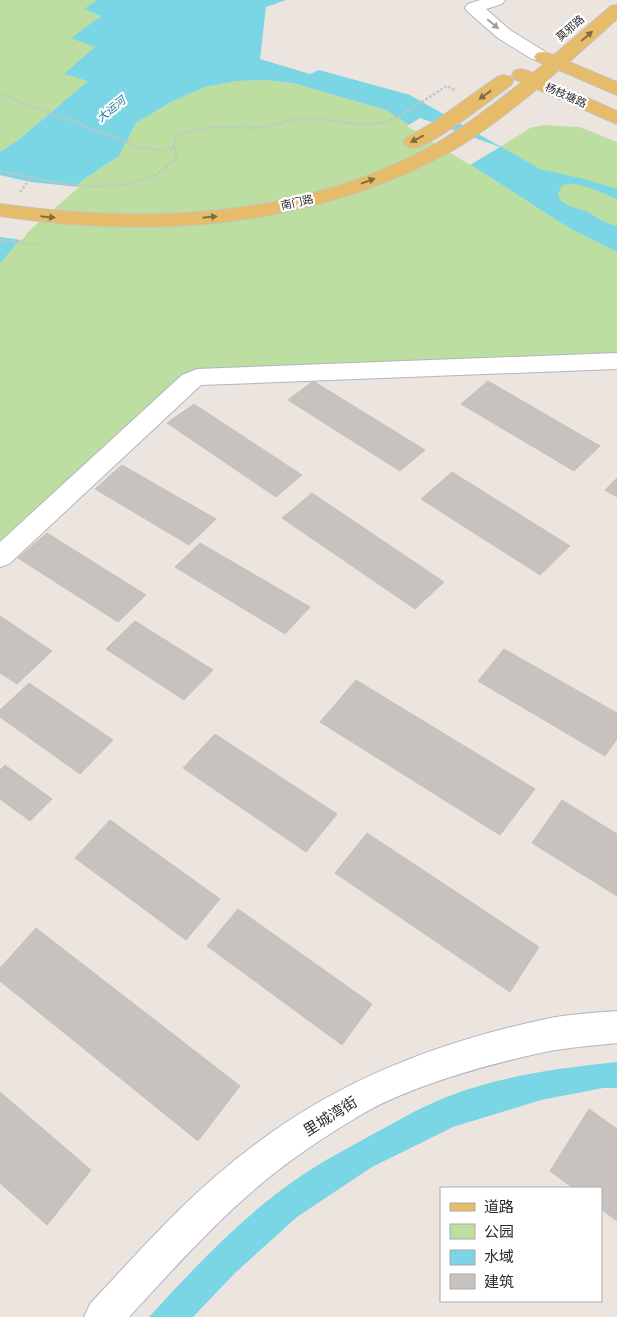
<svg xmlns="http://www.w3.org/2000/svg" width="617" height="1317" font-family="'PT Sans Narrow','Noto Sans SC',sans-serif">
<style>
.green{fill:#bcdea0}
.water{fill:#7ad5e5}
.pier{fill:#ece5df}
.building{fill:#c7c2be;stroke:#c7c0b8}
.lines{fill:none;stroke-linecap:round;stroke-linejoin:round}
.minor-casing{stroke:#b2b5bd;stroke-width:2}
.major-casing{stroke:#c4c4c4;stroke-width:2}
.path{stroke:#c4c4c4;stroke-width:2.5;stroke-dasharray:2.5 2;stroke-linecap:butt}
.minor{fill:#fff;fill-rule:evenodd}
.major{fill:#e6bb6a;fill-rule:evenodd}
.oneway{fill:#a0a0a0}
.oneway2{fill:#7f6c47}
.labels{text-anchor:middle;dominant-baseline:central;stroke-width:4.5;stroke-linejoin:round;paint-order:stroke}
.far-street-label{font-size:11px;fill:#2b2b2b;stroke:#fff}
.far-water-label{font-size:11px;font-style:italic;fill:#187692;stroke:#fff}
.near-street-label{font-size:15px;fill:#2b2b2b;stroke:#fff}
</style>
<rect width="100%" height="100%" fill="#ece5df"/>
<g class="green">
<path d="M0,0h97l-12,9 17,6 -30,23 24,9 -31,27 24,6 -72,61 -17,11z"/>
<path d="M263,80l30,3 93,27 183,118 48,24v115l-413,14 -204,183v-300l28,-35 55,-49 36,-24 17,-33 35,-21 34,-15 32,-6z"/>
<path d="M544,125l36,2 37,15v94l-79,-40 29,-20 -27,-7 -40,-22 30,-19z"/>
</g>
<g class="water">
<path d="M97,0h189l-20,7 -6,52 50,15 9,-4 91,25 130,74 44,10 33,10v10c-16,-6 -37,-19 -54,-14 -15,17 11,22 22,26 11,5 19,13 32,15v26l-48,-24 -183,-118 -93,-27 -30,-3 -26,1 -32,6 -34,15 -35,21 -17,33 -36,24 -55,49 -28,35v-112l17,-11 71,-60 -24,-7 31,-27 -24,-9 30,-22 -17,-7z"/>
<path d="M617,1062v26h-14l-62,12 -88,27 -81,40 -75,50 -62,56 -42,44h-44c47,-51 94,-102 152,-141 23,-16 48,-28 72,-42 23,-12 46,-26 71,-36 54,-22 115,-30 173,-36z"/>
</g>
<g class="pier">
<path d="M420,118l80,29 -30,18 -63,-39z"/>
<path d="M0,175l31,7 48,5 -50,44 -7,9 -22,-3z"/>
</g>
<g class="building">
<path d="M313,381l112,69 -25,21 -112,-71z"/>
<path d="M488,381l112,65 -26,25 -113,-67z"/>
<path d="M194,404l108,71 -26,22 -109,-74z"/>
<path d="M122,465l94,54 -27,26 -94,-56z"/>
<path d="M452,472l118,74 -30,29 -119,-76z"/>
<path d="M617,478v19l-12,-7z"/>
<path d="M312,493l132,89 -29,27 -133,-91z"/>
<path d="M47,533l99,62 -28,27 -100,-64z"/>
<path d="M200,543l110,64 -25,27 -110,-67z"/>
<path d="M0,616l52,35 -35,33 -17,-11z"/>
<path d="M135,621l78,49 -29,30 -78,-51z"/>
<path d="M504,649l113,64v26l-12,17 -127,-75z"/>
<path d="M356,680l179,109 -35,46 -180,-113z"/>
<path d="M29,683l84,57 -33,34 -80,-57v-7z"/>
<path d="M215,734l122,80 -31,38 -123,-84z"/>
<path d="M5,765l47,34 -22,22 -30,-22v-29z"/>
<path d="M562,800l55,34v62l-85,-53z"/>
<path d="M110,820l110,79 -34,41 -111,-82z"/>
<path d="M367,833l172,114 -29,45 -175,-119z"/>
<path d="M238,909l134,95 -30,41 -135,-99z"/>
<path d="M36,928l204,158 -42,55 -198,-160v-13z"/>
<path d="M0,1092l91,78 -44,55 -47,-42z"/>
<path d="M589,1109l28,20v92l-16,-12v-21h-28l-23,-17z"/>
</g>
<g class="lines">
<g class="minor-casing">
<g id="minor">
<path d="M480,0h25l-3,4 -16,5 24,21 34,21 3,4 -3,4 -6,1 -6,-1 -34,-21 -30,-26 -3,-4 3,-4z"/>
<path d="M617,353v16l-416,16 -192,179 -9,3v-25l182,-167 15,-6z"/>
<path d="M617,1011v32c-24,3 -48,4 -72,9 -56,12 -136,34 -186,64 -27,16 -56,35 -82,55 -54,42 -101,95 -148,146h-45l6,-13c51,-55 102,-113 163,-158 86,-66 187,-105 293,-127 23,-5 47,-6 71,-8z"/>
</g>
</g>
<g class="major-casing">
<g id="major">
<path d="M617,5v14l-48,43 48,20v13l-58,-25 -12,10 70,31v13l-80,-35c-28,23 -57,46 -89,64 -139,75 -295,86 -448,63v-12c146,21 304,14 435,-60 31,-18 59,-40 87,-62l-8,-3 -2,-4 2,-4 7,-2 12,4 11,-9 -7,-3 -3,-4 3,-4 6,-1 11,3 57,-49z"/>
<path d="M504,75l7,2 2,4 -2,4c-17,12 -80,62 -97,63 -2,0 -6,-1 -8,-2l-3,-4 3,-4 28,-16 63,-45z"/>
</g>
</g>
<g class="path">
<path d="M0,94l142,54 27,3 6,-6 -1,-6c29,-20 64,-7 97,-13 11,-2 21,-8 33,-8 26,0 54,10 80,4 14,-3 49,-28 63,-36l9,5"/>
<path d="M0,171c48,10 105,25 152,6 9,-4 17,-12 24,-19l-1,-13"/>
<path d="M20,192l12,-16"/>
<path d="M0,240l38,5"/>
</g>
<use href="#minor" class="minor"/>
<use href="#major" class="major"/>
</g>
<defs><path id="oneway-solid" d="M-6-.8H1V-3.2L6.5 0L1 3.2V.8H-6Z" transform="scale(1.25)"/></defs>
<use class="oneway" href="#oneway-solid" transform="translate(493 24) rotate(40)"/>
<g class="oneway2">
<use href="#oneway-solid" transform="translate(587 36) rotate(-41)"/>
<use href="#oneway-solid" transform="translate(485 95) rotate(144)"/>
<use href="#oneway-solid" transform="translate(417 139) rotate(152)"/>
<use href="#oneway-solid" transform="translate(368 181) rotate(-20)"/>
<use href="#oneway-solid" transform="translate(48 217) rotate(6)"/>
<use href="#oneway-solid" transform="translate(210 217) rotate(-6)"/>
</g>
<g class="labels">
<g class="far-street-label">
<text transform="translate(570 28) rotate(-41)">莫邪路</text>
<text transform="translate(566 95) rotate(24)">杨枝塘路</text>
<text transform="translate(297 202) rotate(-13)">南门路</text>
</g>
<g class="far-water-label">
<text transform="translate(111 109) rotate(-39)">大运河</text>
</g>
<g class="near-street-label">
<text transform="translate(330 1116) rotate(-32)">里城湾街</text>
</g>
</g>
<rect x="440" y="1187" width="162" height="115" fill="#ffffff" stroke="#aaaaaa"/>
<rect x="450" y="1203" width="25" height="8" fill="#e6bb6a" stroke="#aaaaaa"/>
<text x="484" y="1212" font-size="15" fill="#2b2b2b">道路</text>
<rect x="450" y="1224" width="25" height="15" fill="#bcdea0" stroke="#aaaaaa"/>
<text x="484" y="1237" font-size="15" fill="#2b2b2b">公园</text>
<rect x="450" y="1250" width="25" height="15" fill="#7ad5e5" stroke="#aaaaaa"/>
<text x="484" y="1262" font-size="15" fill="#2b2b2b">水域</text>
<rect x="450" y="1274" width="25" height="15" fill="#c7c2be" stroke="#aaaaaa"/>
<text x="484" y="1287" font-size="15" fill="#2b2b2b">建筑</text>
</svg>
